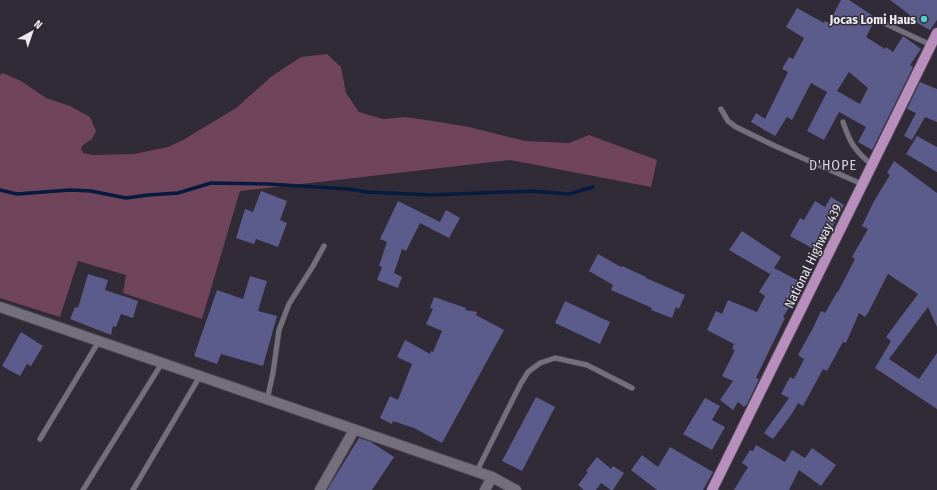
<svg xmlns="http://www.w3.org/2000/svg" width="937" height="490" font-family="'Fira Sans Condensed',sans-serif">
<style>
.green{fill:#70445b}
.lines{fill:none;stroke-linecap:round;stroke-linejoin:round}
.stream{stroke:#071b40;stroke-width:3.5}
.building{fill:#5b5c8c;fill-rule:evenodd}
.lane-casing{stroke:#4b4651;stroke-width:6}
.street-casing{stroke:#4b4651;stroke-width:12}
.primary-casing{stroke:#4b4651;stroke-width:12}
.lane{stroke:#746f7c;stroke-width:5}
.street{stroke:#746f7c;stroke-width:10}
.primary{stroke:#b88ebc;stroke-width:10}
.poi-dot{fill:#52cdce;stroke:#302b36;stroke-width:1.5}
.labels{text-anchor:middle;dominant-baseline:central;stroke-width:3;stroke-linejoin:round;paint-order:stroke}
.poi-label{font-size:13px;font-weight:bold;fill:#ece9f1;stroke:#302b36;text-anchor:end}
.street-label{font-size:13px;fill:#ece9f1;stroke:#302b36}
.neighbourhood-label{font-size:14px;letter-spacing:1px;fill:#d5cedd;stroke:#302b36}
</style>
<rect width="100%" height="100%" fill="#302b36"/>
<path class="green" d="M327,54l14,13 5,26 13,19 24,7 22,-2 28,4 36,6 56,14 44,2 20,-8 68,25 -6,27 -141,-27 -270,31 -38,128 -79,-26 3,-18 -48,-14 -18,56 -60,-19v-223l3,-2 18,8 25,17 24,8 20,11 6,14 -4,8 -9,6 -2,4 2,4 10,2 41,-1 34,-7 15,-7 53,-32 36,-32 29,-19z"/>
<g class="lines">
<path class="stream" d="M0,190l17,4 53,-4 21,1 35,7 22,-3 30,-2 33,-10 57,1 80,5 19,3 64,3 100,-4 38,3 24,-7"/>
</g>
<g class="building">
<path d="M841,0h8l27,18 -10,19 19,12 1,-2 7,5 10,-16 18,13 -11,16 3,2 -41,83 -14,-8 8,-15 -27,-15 -15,28 -17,-9 20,-39 -16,-9 -19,37 -5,-3 -12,19 -24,-14 5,-9 9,6 23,-47 -6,-3 7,-12 4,2 11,-21 -18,-11 11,-19 27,15 1,-2 4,2zM849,72l19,16 -8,16 -23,-13z"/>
<path d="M890,0h47v20l-7,10 -22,-12 2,-3z"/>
<path d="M920,82l17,7v33l-12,-5 -13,23 -8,-4 12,-23 -9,-4z"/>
<path d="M917,136l20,11v25l-31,-18z"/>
<path d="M894,161l43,32v134l-9,-20 -39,52 30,20 18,-26v56l-62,-41 16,-27 -5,-4 32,-43 -30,-20 -20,39 -3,4 -6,-4 -13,30 -3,-1 -16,29 -4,-2 -20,37 -5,-3 -7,12 -18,24 -9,-6 25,-35 -8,-4 9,-17 4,2 10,-20 -6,-4 15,-27 8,-17 4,2 12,-21h1l17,-33 -3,-2 16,-28 -6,-3 12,-25 16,-26 -3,-2z"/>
<path d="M261,191l26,10 -7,19 7,3 -9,24 -22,-8 -2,5 -18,-6 9,-29 8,3z"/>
<path d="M831,197l13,8 -25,47 -29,-16 10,-18 4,2 11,-19 10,6z"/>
<path d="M398,201l42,21 6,-12 14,8 -11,20 -29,-15 -14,28 -4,-2 -8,24 8,4 -4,11 -21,-8 5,-13 -3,-1 8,-24 -7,-3z"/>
<path d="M742,231l39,26 -7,11 25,13 -9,16 4,3 -11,17 2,1 -29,60 3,1 -12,25 -3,3 -6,-5 -5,8 -13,-10 13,-19 -11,-5 13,-26 -3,-1 2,-5 -27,-14 9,-19 6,3 6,-14 29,12 8,-16 -6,-4 14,-22 -3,4 -41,-24z"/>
<path d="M598,254l23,13 1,-1 24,11v1l39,17 -6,14 -3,-2 -4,11 -21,-8 1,-2 -41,-18 2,-5 -24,-14z"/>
<path d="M88,274l20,6 -3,10 33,11 -5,17 -12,-4 -5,13 -3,-1 -2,9 -41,-16 5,-12 3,1z"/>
<path d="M250,276l17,5 -9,30 19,5 -14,50 -42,-12 -4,10 -23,-8 23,-66 26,9z"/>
<path d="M434,297l32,11 -1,2 12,2 -1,3 28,15 -62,113 -28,-15 -21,-7 -1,3 -12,-6 10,-22 8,4 14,-36 -15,-7 8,-17 25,14 1,-3 2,1 9,-21 -16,-7 7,-15 -3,-1z"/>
<path d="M565,301l45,21 -10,22 -45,-21z"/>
<path d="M21,332l22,14 -12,20 -4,-2 -7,12 -18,-10z"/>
<path d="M536,397l19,10 -33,64 -20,-10z"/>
<path d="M705,398l15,8 -8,14 13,7 -13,23 -29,-16z"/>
<path d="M359,438l12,4 23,15 -22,33h-45z"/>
<path d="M756,445l29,17 7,-12 13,8 7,-10 24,17 -15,21 -22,-16 -10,20h-55l14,-23 -6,-4 8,-13 3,1z"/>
<path d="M670,447l43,25 -10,18h-46l-26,-20 11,-15 16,12z"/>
<path d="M597,457l14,12 2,-3 11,7 -11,17h-2l-10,-7 -5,7h-12l-6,-5 10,-13 -2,-1z"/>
</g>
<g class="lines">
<g class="lane-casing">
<g id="lane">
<path d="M884,23l47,22"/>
<path d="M721,109l7,12 8,6 39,19 87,38"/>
<path d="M843,122c7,21 12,29 29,43"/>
<path d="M267,400l6,-27 6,-43 10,-26 24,-38 11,-20"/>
<path d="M40,439l59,-98"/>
<path d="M477,471l43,-86 8,-13 12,-9 15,-5 32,7 45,23"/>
<path d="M83,490l79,-127"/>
<path d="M133,490l67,-114"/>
</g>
</g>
<g class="street-casing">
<g id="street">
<path d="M0,307l492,170 -7,13"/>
<path d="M492,477l24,13"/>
<path d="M320,490l34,-60"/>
</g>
</g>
<g class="primary-casing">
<path id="primary" d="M712,490l225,-457"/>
</g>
<use href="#lane" class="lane"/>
<use href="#street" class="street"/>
<use href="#primary" class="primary"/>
</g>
<circle class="poi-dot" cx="924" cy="19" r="4"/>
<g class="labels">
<g class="poi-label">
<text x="916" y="19">Jocas Lomi Haus</text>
</g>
<g class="street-label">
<text transform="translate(813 256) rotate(-64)">National Highway 439</text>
</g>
<g class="neighbourhood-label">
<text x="833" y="165">D'HOPE</text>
</g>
</g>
<g transform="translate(32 32) rotate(40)" stroke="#302b36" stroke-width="3" paint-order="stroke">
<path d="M0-3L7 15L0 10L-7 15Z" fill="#ece9f1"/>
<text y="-6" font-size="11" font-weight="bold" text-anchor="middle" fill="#ece9f1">N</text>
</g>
</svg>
